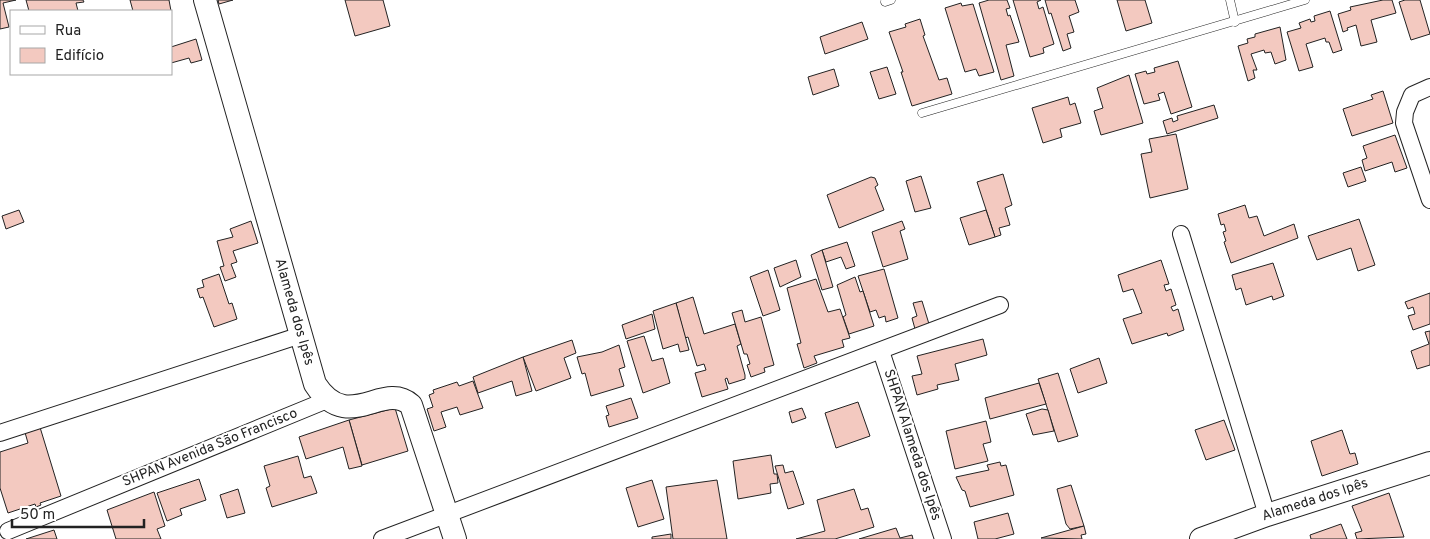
<svg xmlns="http://www.w3.org/2000/svg" width="1430" height="539" font-family="Overpass,sans-serif">
<style>
.building{fill:#f3c9c0;stroke:#222}
.lines{fill:none;stroke-linecap:round;stroke-linejoin:round}
.lane-casing{stroke:#222;stroke-width:9}
.street-casing{stroke:#222;stroke-width:18}
.secondary-casing{stroke:#222;stroke-width:24}
.lane{stroke:#fff;stroke-width:8}
.street{stroke:#fff;stroke-width:16}
.secondary{stroke:#fff;stroke-width:22}
.labels{text-anchor:middle;dominant-baseline:central;stroke-width:4;stroke-linejoin:round;paint-order:stroke}
.street-label{font-size:14px;fill:#222;stroke:#fff}
</style>
<rect width="100%" height="100%" fill="#fff"/>
<g class="building">
<path d="M0,0h16l-13,3 6,24 -9,2z"/>
<path d="M26,0h57l1,2 -8,1 2,8h-49z"/>
<path d="M130,0h39l2,11h-38z"/>
<path d="M218,0h15l-14,4z"/>
<path d="M345,0h38l7,26 -35,10z"/>
<path d="M989,0h18l3,8 -4,1 2,7 2,-1 9,27 -13,3 8,31 -13,4 -22,-77z"/>
<path d="M1013,0h28l-4,2 2,7 4,-2 11,37 -11,4 1,5 -14,4z"/>
<path d="M1045,0h30l4,12 -10,4 5,16 -7,2 4,14 -8,3 -12,-38 -2,1z"/>
<path d="M1117,0h28l7,23 -26,8z"/>
<path d="M1383,0h9l4,13 -25,7 6,22 -16,4 -5,-21 -9,3 1,2 -5,2 -5,-18 13,-4 -1,-3z"/>
<path d="M1405,0h15l10,34 -19,6 -12,-38z"/>
<path d="M961,3l1,3 11,-2 21,68 -15,4 -3,-7 -11,3 -20,-64z"/>
<path d="M1330,11l12,39 -9,3 -4,-11h-3l-1,-4 -19,6 7,23 -14,4 -12,-39 14,-4 -2,-5 11,-4 1,3 4,-1 -1,-5z"/>
<path d="M920,19l5,16 -2,1 16,44 8,-2 5,16 -40,12 -11,-34h2l-14,-40 17,-5 -1,-3z"/>
<path d="M862,22l6,17 -43,15 -5,-17z"/>
<path d="M1280,27l6,33 -11,4 -4,-12 -6,1 -1,-3 -13,4 6,16h-4l2,8 -7,3 -10,-35 10,-3 -1,-4 8,-2v-3z"/>
<path d="M196,39l6,21 -11,3 -2,-5 -18,5v-16z"/>
<path d="M1178,61l14,46 -21,7 -7,-22 -6,2 2,6 -16,4 -9,-30 11,-3 1,3 8,-2 -1,-4z"/>
<path d="M887,67l9,27 -17,5 -9,-27z"/>
<path d="M834,69l5,17 -26,9 -5,-18z"/>
<path d="M1129,75l14,48 -42,12 -7,-24 9,-3 -6,-20z"/>
<path d="M1383,91l10,32 -41,13 -9,-27 30,-10 -2,-4z"/>
<path d="M1068,97l2,8 5,-2 6,20 -21,6 2,8 -19,6 -11,-35z"/>
<path d="M1214,105l4,13 -51,16 -4,-13 9,-3 1,4 5,-2 -1,-4z"/>
<path d="M1176,134l12,55 -38,9 -9,-44 11,-2 -3,-13z"/>
<path d="M1395,135l12,33 -12,4 -3,-10 -27,9 -3,-11 5,-2 -4,-12z"/>
<path d="M1361,167l5,14 -18,6 -5,-14z"/>
<path d="M1003,174l9,31 -7,3 5,17 -11,3 2,7 -6,2 -18,-55z"/>
<path d="M921,176l10,32 -16,4 -9,-31z"/>
<path d="M871,177l4,1 3,7 -3,2 9,23 -45,18 -12,-33z"/>
<path d="M1245,205l4,13 8,-2 7,20 30,-12 4,14 -67,25 -7,-21 2,-1 -3,-9 3,-1 -2,-7 -3,1 -3,-11z"/>
<path d="M19,210l5,12 -18,7 -4,-13z"/>
<path d="M986,210l9,27 -26,8 -9,-27z"/>
<path d="M1359,219l16,46 -17,6 -7,-23 -34,12 -9,-24z"/>
<path d="M251,221l7,22 -25,8 4,11 -6,2 5,13 -11,4 -5,-14 4,-1 -7,-25 16,-4 -3,-8z"/>
<path d="M902,221l3,8 -5,2 8,28 -25,8 -11,-35z"/>
<path d="M847,242l8,24 -9,3 -5,-12 -15,5 -4,-12z"/>
<path d="M822,250l11,37 -11,3 -11,-35z"/>
<path d="M796,260l5,17 -21,10 -6,-19z"/>
<path d="M1161,260l8,24 -5,1 2,6 5,-2 5,16 -5,2 2,4 5,-2 6,21 -16,6 -1,-3 -35,11 -9,-25 19,-6 -9,-24 -10,3 -5,-17z"/>
<path d="M1273,263l11,33 -11,4 -1,-4 -26,9 -5,-17 -5,2 -4,-15z"/>
<path d="M884,269l14,49 -12,4 -1,-6 -6,2 -3,-8 -6,2 -12,-36z"/>
<path d="M768,270l12,40 -17,6 -13,-39z"/>
<path d="M219,274l10,30 3,-1 5,16 -23,8 -11,-30 -3,1 -3,-9 7,-2 -2,-7z"/>
<path d="M855,277l5,15 3,-1 11,35 -25,8 -6,-17 3,-2 -9,-30z"/>
<path d="M816,279l12,33 12,-3 10,29 -8,2 2,7 -30,9 3,7 -13,5 -7,-24 4,-1 -14,-55z"/>
<path d="M1430,293v31l-17,6 -5,-14 7,-2 -2,-7 -5,2 -3,-7z"/>
<path d="M693,297l11,37 31,-10 6,20 -4,2 8,29v4l-16,5 -2,-6 -2,1 3,10 -26,8 -7,-24 11,-3 -2,-6 -7,2 -9,-29 -3,1 -9,-35z"/>
<path d="M922,301l7,23 -14,5 -3,-11 5,-2 -4,-13z"/>
<path d="M676,303l13,47 -9,2 -2,-8 -15,5 -10,-38z"/>
<path d="M742,310l3,12 16,-5 13,48 -10,3 1,4 -14,5 -4,-12 3,-1 -3,-10h-3l-12,-41z"/>
<path d="M652,314l3,15 -29,10 -4,-14z"/>
<path d="M1430,331v34l-13,4 -6,-18 18,-7 -4,-12z"/>
<path d="M644,336l8,25 11,-3 7,25 -27,10 -16,-52z"/>
<path d="M983,339l4,16 -32,9 4,16 -22,5 1,4 -21,6 -5,-19 10,-2 -5,-18z"/>
<path d="M572,340l4,13 -12,5 7,20 -35,13 -13,-34z"/>
<path d="M619,345l6,22 -6,2 5,17 -33,10 -6,-23 -3,1 -5,-17 25,-5z"/>
<path d="M523,357l9,34 -16,5 -4,-15 -34,12 -5,-16z"/>
<path d="M1099,358l8,25 -29,10 -8,-24z"/>
<path d="M1058,373l20,63 -20,6 -20,-63z"/>
<path d="M473,381l10,27 -23,7 -3,-8 -16,5 5,15 -12,4 -7,-22 6,-2 -4,-12 5,-2 -1,-3 24,-8 2,4z"/>
<path d="M1039,383l7,21 -56,15 -5,-21z"/>
<path d="M631,398l7,20 -29,9 -3,-11 3,-1 -3,-9z"/>
<path d="M858,402l12,34 -34,12 -11,-35z"/>
<path d="M395,408l13,43 -46,14 -13,-45z"/>
<path d="M802,408l4,10 -14,5 -3,-11z"/>
<path d="M1042,409l6,1 6,21 -21,4 -7,-21z"/>
<path d="M349,420l13,46 -13,3 -6,-22 -37,12 -7,-22z"/>
<path d="M1224,420l11,30 -29,10 -11,-30z"/>
<path d="M986,421l5,21 -8,2 5,17 -33,8 -9,-38z"/>
<path d="M39,424l22,72 -21,7 1,2 -5,2 -1,-3 -27,9 -8,-25v-36l28,-9 -4,-14z"/>
<path d="M1342,430l8,24 5,-1 3,11 -36,12 -11,-35z"/>
<path d="M771,455l3,19h3l1,9 -8,1 1,9 -33,6 -5,-38z"/>
<path d="M298,456l6,22 7,-2 6,17 -45,14 -6,-19 4,-2 -6,-20z"/>
<path d="M1000,462l1,4 5,-1 8,30 -44,12 -5,-16 -3,-1 -6,-13 33,-7 -2,-5z"/>
<path d="M783,465l2,8 8,-2 11,33 -16,5 -13,-43z"/>
<path d="M199,479l7,21 -26,9 2,6 -15,6 -10,-28z"/>
<path d="M652,480l12,39 -26,8 -12,-39z"/>
<path d="M717,480l10,59h-54l-7,-52z"/>
<path d="M1071,485l13,41 -14,3 -4,-5 -9,-35z"/>
<path d="M238,489l7,24 -18,5 -7,-23z"/>
<path d="M854,489l7,21 7,-2 6,19 -39,12h-39l29,-8 -8,-31z"/>
<path d="M154,492l11,34 -8,3 4,10h-45l-9,-29z"/>
<path d="M1389,493l15,44 -47,2 -2,-6 7,-2 -10,-25z"/>
<path d="M1008,513l6,21 -19,5h-17l-4,-17z"/>
<path d="M1341,524l6,15h-36l-1,-4z"/>
<path d="M1084,526l2,8 -5,1 1,4 -41,-1z"/>
<path d="M896,528l4,10 12,-3 1,4h-54z"/>
<path d="M54,530l3,9h-31z"/>
<path d="M671,534v5h-19v-2z"/>
</g>
<g class="lines">
<g class="lane-casing">
<g id="lane">
<path d="M1230,0l5,22"/>
<path d="M885,2l6,-2"/>
<path d="M922,113l383,-113"/>
</g>
</g>
<g class="street-casing">
<g id="street">
<path d="M1430,87l-18,8 -7,17 -1,11 26,77"/>
<path d="M1181,234l86,281"/>
<path d="M881,351l62,188"/>
<path d="M0,433l301,-98"/>
<path d="M8,531l319,-131"/>
<path d="M382,539l618,-234"/>
</g>
</g>
<g class="secondary-casing">
<g id="secondary">
<path d="M205,0l110,384c33,51 68,-4 96,21l44,134"/>
<path d="M1201,539l66,-24 163,-52"/>
</g>
</g>
<use href="#lane" class="lane"/>
<use href="#street" class="street"/>
<use href="#secondary" class="secondary"/>
</g>
<g class="labels">
<g class="street-label">
<text transform="translate(294 312) rotate(74)">Alameda dos Ipês</text>
<text transform="translate(912 445) rotate(72)">SHPAN Alameda dos Ipês</text>
<text transform="translate(210 448) rotate(-22)">SHPAN Avenida São Francisco</text>
<text transform="translate(1315 500) rotate(-18)">Alameda dos Ipês</text>
</g>
</g>
<rect x="10" y="10" width="162" height="65" fill="#ffffff" stroke="#a7a7a7"/>
<rect x="20" y="26" width="25" height="8" fill="#ffffff" stroke="#a7a7a7"/>
<text x="55" y="35" font-size="15" fill="#222222">Rua</text>
<rect x="20" y="48" width="25" height="15" fill="#f3c9c0" stroke="#a7a7a7"/>
<text x="55" y="60" font-size="15" fill="#222222">Edifício</text>
<path d="M12 519v8h132v-8" fill="none" stroke="#222222" stroke-width="2.5"/>
<text x="20" y="519" font-size="15" fill="#222222" stroke="#ffffff" stroke-width="4" paint-order="stroke">50 m</text>
</svg>
